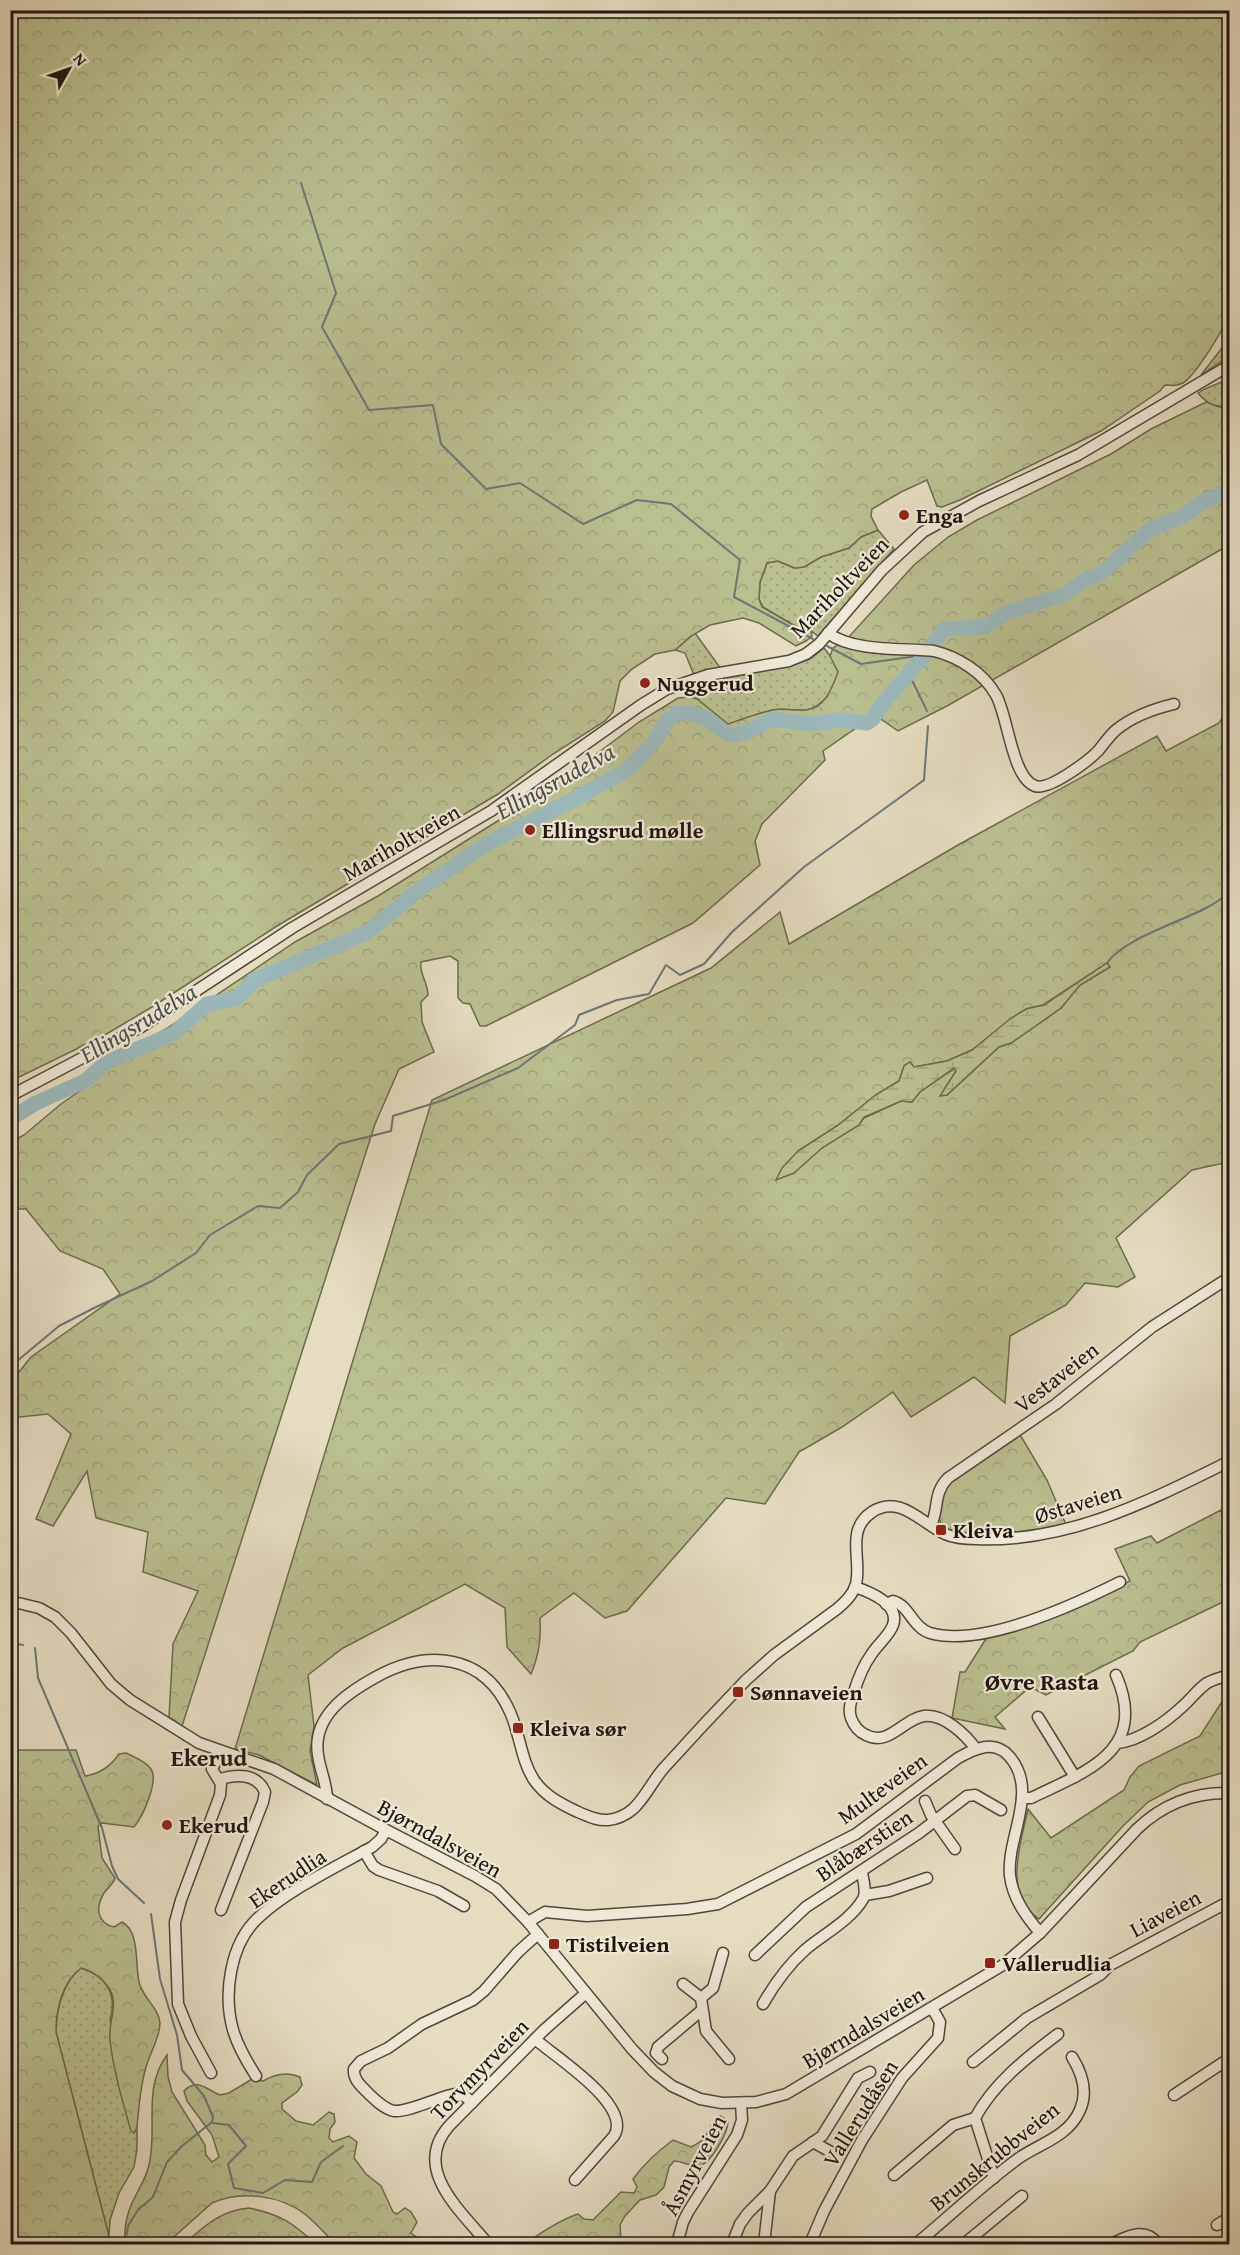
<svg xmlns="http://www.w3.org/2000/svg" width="1240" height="2255" font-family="'Gentium Book Plus',serif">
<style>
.grass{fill:url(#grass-dots);stroke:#6c6a4f;stroke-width:1.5}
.forest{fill:url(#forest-crowns);stroke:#6c6a4f;stroke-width:1.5;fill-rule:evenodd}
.wetland{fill:url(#wetland-marsh);stroke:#6c6a4f;stroke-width:1.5}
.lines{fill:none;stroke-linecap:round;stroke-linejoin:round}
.stream{stroke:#6a7777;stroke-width:2}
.river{stroke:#9cb9bd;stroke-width:15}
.minor-casing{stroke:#51463b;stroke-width:13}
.minor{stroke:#efe9d7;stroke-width:10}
.poi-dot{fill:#8f2418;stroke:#efe9d7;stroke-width:2}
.labels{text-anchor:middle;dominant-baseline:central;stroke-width:4.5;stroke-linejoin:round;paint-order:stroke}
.poi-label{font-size:22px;font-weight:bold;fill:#1f140e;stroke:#efe9d7;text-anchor:start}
.street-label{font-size:22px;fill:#1f140e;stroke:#efe9d7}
.water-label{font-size:24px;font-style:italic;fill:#4b4e4b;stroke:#efe9d7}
.neighbourhood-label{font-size:24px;font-weight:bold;fill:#1f140e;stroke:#efe9d7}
</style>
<defs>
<pattern id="grass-dots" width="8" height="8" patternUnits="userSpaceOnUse" patternTransform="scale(1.5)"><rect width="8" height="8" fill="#babf90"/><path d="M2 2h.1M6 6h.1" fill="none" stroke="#9fa37b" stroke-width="1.8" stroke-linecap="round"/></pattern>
<pattern id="forest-crowns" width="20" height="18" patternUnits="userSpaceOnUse" patternTransform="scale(1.5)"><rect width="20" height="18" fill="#babf90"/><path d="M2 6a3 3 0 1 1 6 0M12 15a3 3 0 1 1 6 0" fill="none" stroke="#9fa37b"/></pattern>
<pattern id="wetland-marsh" width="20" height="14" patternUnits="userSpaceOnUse" patternTransform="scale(1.5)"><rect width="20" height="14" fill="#babf90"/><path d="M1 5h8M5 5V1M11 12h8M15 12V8" fill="none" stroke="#9fa37b"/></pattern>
</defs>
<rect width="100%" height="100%" fill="#e6ddc1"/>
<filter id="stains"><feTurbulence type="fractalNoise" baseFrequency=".00333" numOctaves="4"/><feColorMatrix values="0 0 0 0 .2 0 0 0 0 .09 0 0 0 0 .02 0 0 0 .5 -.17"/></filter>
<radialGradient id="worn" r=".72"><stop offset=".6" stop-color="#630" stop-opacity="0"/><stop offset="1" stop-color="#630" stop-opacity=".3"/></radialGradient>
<g class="grass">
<path d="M1229,339v17l-28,19z"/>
<path d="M1229,379v28c-14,0 -22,-3 -31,-14 10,-7 21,-9 31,-14z"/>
<path d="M878,530l16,19 -76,87 -7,-5 -11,-2 -37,-22 -4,-8 1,-17 7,-19 11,-2 16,7 10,-1 17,-10 28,-9 12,-11z"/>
<path d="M695,633l26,36 -27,6 -9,-22 -10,-3z"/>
<path d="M824,648c5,6 13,16 14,24 0,16 -16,35 -32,38 -10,1 -22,-2 -33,0 -15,3 -30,9 -45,14l-25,-19 -13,-14v-6l103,-20 17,-6z"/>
<path d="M81,1968c24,7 37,26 29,51l24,113 3,-5v22l-3,18 -15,26 -9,27 -1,16 -53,-204c0,-22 7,-50 25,-64z"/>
</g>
<g class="forest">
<path d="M11,10l1218,1v304c-6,15 -33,60 -46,68 -7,4 -10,2 -18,2l-5,6 -59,40 -141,69 -18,7 -5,-1 -10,-26 -26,12 -29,17 -1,7 7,14 -17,7 -12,11 -28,9 -17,10 -9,1 -17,-7 -11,2 -7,19 -1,17 3,8 38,22 11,2 1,5 -6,5 -10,5 -37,-23 -16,-5 -33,7 -19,11 -16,14 -20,4 -23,15 -12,12 -7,31 -8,9 -52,33 -55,40 -221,132 -125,81 -49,29 -92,45z"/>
<path d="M1206,402l13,5h10v138l-282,161 -49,25 -23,-16 -52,36 2,9 -63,64 -7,17 5,24 -67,58 -207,103h-6l-10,-22 -7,-1 -5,-5v-37l-8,-5 -29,6c-2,12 7,20 7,33l-7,7 1,20 12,30 -35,17 -24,55 -193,602 -13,-9 4,-73 25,-53 -55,-19 5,-40 -52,-14 -9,-47 -34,55 -17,-7 35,-85 -23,-20 -37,4v-36l20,-25 89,-63 -17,-25 -43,-18 -34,-42h-15l-1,-66 14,-8 37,-31 26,-18 36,-33 43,-24 129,-87 83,-46 134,-84 58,-38 69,-52 39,-24 12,-1 7,2 31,25c15,-5 30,-11 45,-14 11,-2 23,1 33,0 20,-3 26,-22 32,-38l-8,-16 3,-8 14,-9 67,-74 34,-28 29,-17 134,-66 40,-25z"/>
<path d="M1229,708v454l-37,8 -76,68 19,39 -17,10 -33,-4 -19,22 -56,31 -5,67 -31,-26 -63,40 -18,-25 -51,35 -43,25 -34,52 -39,-6 -99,113 -22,7 -31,-25 -34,25c1,21 -1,37 -9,56l-24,-27 -2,-39 -40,-24 -122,64 -35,27 6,51 -4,25 7,34 -58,-30 -24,-6 197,-649 279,-132 69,-56 9,32 169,-99 199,-109 9,15 53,-28zM1107,963l3,4 -30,18 -19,23 -24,17 -26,18 -12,4 -52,48 -3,-5 12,-19 -1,-3 -35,24 -8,10 -11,-1 -37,17 -5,7 -37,22 -28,26 4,-22 39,-25 40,-32 22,-13 5,-15 6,-4 4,5 33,-6 25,-11 54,-41 17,-4z"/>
<path d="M1019,1433l28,47 20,47c-40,10 -85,12 -124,3l-6,-18 8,-27z"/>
<path d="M1221,1510l8,14v75l-89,43 -7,9 -87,44 -16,-8 -35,30 10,12 -53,-11 8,-46h5l24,-38 82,-24 59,-29 -15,-32 36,-13 6,7z"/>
<path d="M1229,1694v77l-49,14 -32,17 -25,24 -84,93c-37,-24 -18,-76 -11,-110l23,29 73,-48 6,-13 9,-11 61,-30 25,-39z"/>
<path d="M11,1750h65l9,26c15,-2 25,-9 34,-22l7,-1c8,4 20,8 25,16 8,12 -8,47 -17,58l-32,-4 -4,3 4,32 13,20c-2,7 -7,9 -11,15 -9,15 -7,30 10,34l8,-5c18,9 13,42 17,60 3,15 20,26 21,41 0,14 -10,30 -14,44 -6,20 -7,40 -9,60l-3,6 -3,-2c-8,-28 -18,-62 -21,-91 -2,-15 7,-33 2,-46 -5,-13 -19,-23 -31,-26 -19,14 -25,42 -25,64l55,212h-100z"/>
<path d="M167,2055l1,22 4,15 33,53 1,10 6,7 7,-5 -7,-22 -25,-34 -3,-10c13,-14 23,-1 36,4l9,-2 23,-14 11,2c12,-7 24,-10 37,-4l2,8 -5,7 -15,11v6l14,12 17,4 16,-13 5,2 1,8 -5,7 -1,9 4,4 16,-6 8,6 -3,16 12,16 15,12 12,26 4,2 8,-6 6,4 6,10 -6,11 15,11h-90c-10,-9 -19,-20 -30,-29 -25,-20 -65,-25 -94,-12l-46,41h-41c-1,-13 1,-28 7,-41 6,-13 14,-24 17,-38 9,-37 -7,-76 18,-110z"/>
<path d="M720,2116l8,5c0,12 -18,45 -31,45 -8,0 -15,-5 -23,-5l-5,6 -5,20 -8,8 -16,5 -15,16 -5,9 1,15 -9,4h-86c12,-10 36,-25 52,-30l6,5 9,1 28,-28 13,1 3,-6 -4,-8c11,-15 25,-28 40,-39l18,7c23,-11 12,-18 29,-31z"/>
<path d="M249,2208c33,7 42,14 67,36h-132c21,-18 35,-33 65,-36z"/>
</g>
<path class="wetland" d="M1107,963l3,4 -30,18 -19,23 -24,17 -26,18 -12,4 -52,48 -7,1 16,-25 -2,-3 -34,24 -8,10 -11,-1 -37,16 -5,8 -37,23 -28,25 -18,7 6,-12 16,-17 39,-25 40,-32 22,-13 5,-15 6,-4 4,5 33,-6 25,-11 38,-31 16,-10 18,-4z"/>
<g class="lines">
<g class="stream">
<path d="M301,183l35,110 -14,34 47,83 64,-5 8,39 45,45 34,-6 63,41 54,-24 34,4 69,56 -6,37 79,42"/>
<path d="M827,646l34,18 63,-9"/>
<path d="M910,676l17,35"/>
<path d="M1107,963c16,-24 73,-41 99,-55 8,-4 16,-10 24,-15"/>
<path d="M10,1367l49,-41 37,-19 56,-26 44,-28 14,-18 48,-29 22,2 18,-16 9,-17 32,-31 52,-13 2,-15 51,-16 74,-32 57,-43 4,-10 38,-15 32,-6 17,-29 14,10 24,-11 28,-32 72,-65 120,-87 4,-54"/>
<path d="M10,1643l13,2"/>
<path d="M35,1648l3,30 64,150 10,38 6,13 26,24"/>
<path d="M213,2123l16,2 17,21 -18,18 6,24 29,5 22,-13 27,2 9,-20 22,-16"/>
<path d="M125,2244l3,-18 10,-16 15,-13 14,-35 15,-16 30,-24 1,-5 -9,-21 -22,-26 -5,-35 -17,-56 -9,-65"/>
</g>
<path class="river" d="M10,1119l26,-16 49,-22 22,-19 66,-28 34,-30 29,-5 19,-19 113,-48 52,-43 67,-45 90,-46 50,-28 27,-28 14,-23 11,-6h12l16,6 22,16h6l12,-3 26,-13 39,5 28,-4 27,3 6,-4 6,-11 46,-53 19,-26 41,-2 21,-14 57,-18 21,-15 14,-5 11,-8 40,-37 36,-15 17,-13 28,-12"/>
<g class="minor-casing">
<g id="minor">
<path d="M828,633c25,19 75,15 106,18 24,6 49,21 62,44 12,21 16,83 39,91 14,5 53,-25 63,-35 6,-7 11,-15 18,-21 17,-14 37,-21 58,-26"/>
<path d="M10,1096l131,-69 151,-99 199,-117 150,-106 26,-16 41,-14 81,-14 17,-7 13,-10 63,-74 41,-38 56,-31 99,-46 152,-90"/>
<path d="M931,1525c8,-16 2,-32 17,-47l108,-74 96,-77 78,-50"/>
<path d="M855,1587c15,5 45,17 38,38 -4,11 -16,20 -22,30 -8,11 -13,24 -17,37 -3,9 -6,17 -3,26 3,8 8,14 15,17 23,12 37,-16 58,-19 20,-2 41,18 52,33"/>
<path d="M10,1601l29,7 16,9 16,16 40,51 19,16 69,43 75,26 112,61 89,46 21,13 32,33 104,127 22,23 18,14 28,13 22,4 34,-1 30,-8 217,-129 37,-32 97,-104c26,-25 56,-37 93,-36"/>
<path d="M886,1604l7,-3c16,4 20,27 37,32 52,15 144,-28 190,-51"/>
<path d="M1038,1717l37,60"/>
<path d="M1117,1743c23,-2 50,-22 66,-37 8,-7 15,-17 24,-23 7,-4 15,-6 23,-8"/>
<path d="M220,1779c17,-5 37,-6 45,13l-2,10 -42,108"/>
<path d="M1022,1798h9c56,-27 118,-47 85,-123"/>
<path d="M327,1799c0,-15 -7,-29 -9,-44 -6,-39 29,-62 58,-78 51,-28 108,-24 134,35 10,22 11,48 24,68 11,16 27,24 44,32 10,4 19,9 30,8 9,-1 18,-5 25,-11 12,-11 19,-27 30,-40 27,-30 55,-60 83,-89l28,-25 63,-46c8,-7 16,-14 19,-25 6,-25 -11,-54 16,-72 28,-18 49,11 73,22 9,4 21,5 31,5 92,4 173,-38 254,-78"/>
<path d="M925,1801l6,14 24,34"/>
<path d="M364,1851l9,15 6,4 59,21 26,15"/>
<path d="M865,1895l24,-4 38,-13"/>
<path d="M528,1922l17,-10 42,4 100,-7 31,-5 138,-70 102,-76c16,-9 36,-19 51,-2 31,35 -3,81 1,120 3,23 16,40 30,57"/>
<path d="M755,1955l51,-48 113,-74 48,-37 8,-1 26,15"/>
<path d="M683,1984l18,14 5,33 23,28"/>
<path d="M701,1998l12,-10 10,-35"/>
<path d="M763,2004c12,-21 25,-39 43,-55 18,-15 45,-29 57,-50 4,-7 0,-19 -1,-27"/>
<path d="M535,2039c20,18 98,66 79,97l-39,44"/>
<path d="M662,2059l-6,-6 2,-6 44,-37"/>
<path d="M973,2062l54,-44 73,-43 10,-10 120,-64"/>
<path d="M211,2073l-20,-37 -13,-32 -3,-82 6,-22 39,-105 1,-11 -9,-15 9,-18"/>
<path d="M256,2076c-9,-14 -18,-29 -23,-46 -10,-36 -3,-86 25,-112 30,-28 78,-51 114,-71l9,-8 5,-9"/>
<path d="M1174,2095l56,-37"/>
<path d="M472,2103c-3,-3 -6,-7 -11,-9 -11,-3 -51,19 -67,17 -10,-2 -20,-12 -27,-19 -7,-7 -14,-13 -13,-23l7,-8 27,-13 34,-24 51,-24 11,-9 34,-39 20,-18"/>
<path d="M813,2142l18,10"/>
<path d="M894,2175l59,-50 22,-7"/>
<path d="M994,2178l-19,-60c19,-35 51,-60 83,-84"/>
<path d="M1217,2225l13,-8"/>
<path d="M488,2244c-27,-33 -77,-75 -39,-118l95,-96 42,-37"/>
<path d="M677,2244l6,-22 5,-10 49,-77 5,-15 -1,-17"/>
<path d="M732,2244l8,-20 8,-11 22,-22 23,-35 29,-20 36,-58 12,-6"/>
<path d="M764,2244l6,-53"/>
<path d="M810,2244l14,-33 38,-71 40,-62 36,-40 2,-16 -8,-14"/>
<path d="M916,2244c34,-28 67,-60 103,-86 22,-15 49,-21 61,-48 8,-18 2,-37 -8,-53"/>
<path d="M964,2244l58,-48"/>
<path d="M1111,2244c16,-7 34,-18 47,0"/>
</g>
</g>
<use href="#minor" class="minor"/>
</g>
<g class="poi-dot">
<circle cx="904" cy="515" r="6"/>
<circle cx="645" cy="683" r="6"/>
<circle cx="530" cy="830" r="6"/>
<rect x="935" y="1524" width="12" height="12" rx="3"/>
<rect x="732" y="1686" width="12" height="12" rx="3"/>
<rect x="512" y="1722" width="12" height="12" rx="3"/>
<circle cx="167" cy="1825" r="6"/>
<rect x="548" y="1938" width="12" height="12" rx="3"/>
<rect x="984" y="1957" width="12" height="12" rx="3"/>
</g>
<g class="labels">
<g class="poi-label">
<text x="916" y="515">Enga</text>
<text x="657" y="683">Nuggerud</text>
<text x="542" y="830">Ellingsrud mølle</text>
<text x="953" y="1530">Kleiva</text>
<text x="750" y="1692">Sønnaveien</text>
<text x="530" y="1728">Kleiva sør</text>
<text x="179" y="1825">Ekerud</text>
<text x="566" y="1944">Tistilveien</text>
<text x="1002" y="1963">Vallerudlia</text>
</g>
<g class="street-label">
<text transform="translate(839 587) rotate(-46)">Mariholtveien</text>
<text transform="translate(401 842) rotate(-30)">Mariholtveien</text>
<text transform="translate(1056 1377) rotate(-38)">Vestaveien</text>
<text transform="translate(1078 1503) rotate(-17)">Østaveien</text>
<text transform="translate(882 1788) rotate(-36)">Multeveien</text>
<text transform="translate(440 1838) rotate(29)">Bjørndalsveien</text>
<text transform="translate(864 1845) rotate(-34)">Blåbærstien</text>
<text transform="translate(287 1878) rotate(-34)">Ekerudlia</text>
<text transform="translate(1165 1913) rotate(-28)">Liaveien</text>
<text transform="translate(863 2027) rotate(-31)">Bjørndalsveien</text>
<text transform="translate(479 2069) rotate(-46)">Torvmyrveien</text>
<text transform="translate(860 2113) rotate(-58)">Vallerudåsen</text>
<text transform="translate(994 2156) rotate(-39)">Brunskrubbveien</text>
<text transform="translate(694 2165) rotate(-62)">Åsmyrveien</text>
</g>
<g class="water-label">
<text transform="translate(555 781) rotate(-29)">Ellingsrudelva</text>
<text transform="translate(138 1023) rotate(-31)">Ellingsrudelva</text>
</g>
<g class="neighbourhood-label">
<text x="1042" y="1681">Øvre Rasta</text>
<text x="209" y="1757">Ekerud</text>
</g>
</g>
<rect width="1240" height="2255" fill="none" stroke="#e6ddc1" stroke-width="36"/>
<rect x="12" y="12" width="1216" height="2231" fill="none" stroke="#1f140e" stroke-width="3"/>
<rect x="18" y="18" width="1204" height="2219" fill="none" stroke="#1f140e" stroke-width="1.5"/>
<g transform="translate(69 69) rotate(50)" stroke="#efe9d7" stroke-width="4.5" paint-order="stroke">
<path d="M0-4.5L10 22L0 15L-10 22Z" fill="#1f140e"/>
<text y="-9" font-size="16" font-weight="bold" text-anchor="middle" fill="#1f140e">N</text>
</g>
<rect width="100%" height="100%" filter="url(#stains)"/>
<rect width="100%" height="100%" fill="url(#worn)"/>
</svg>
